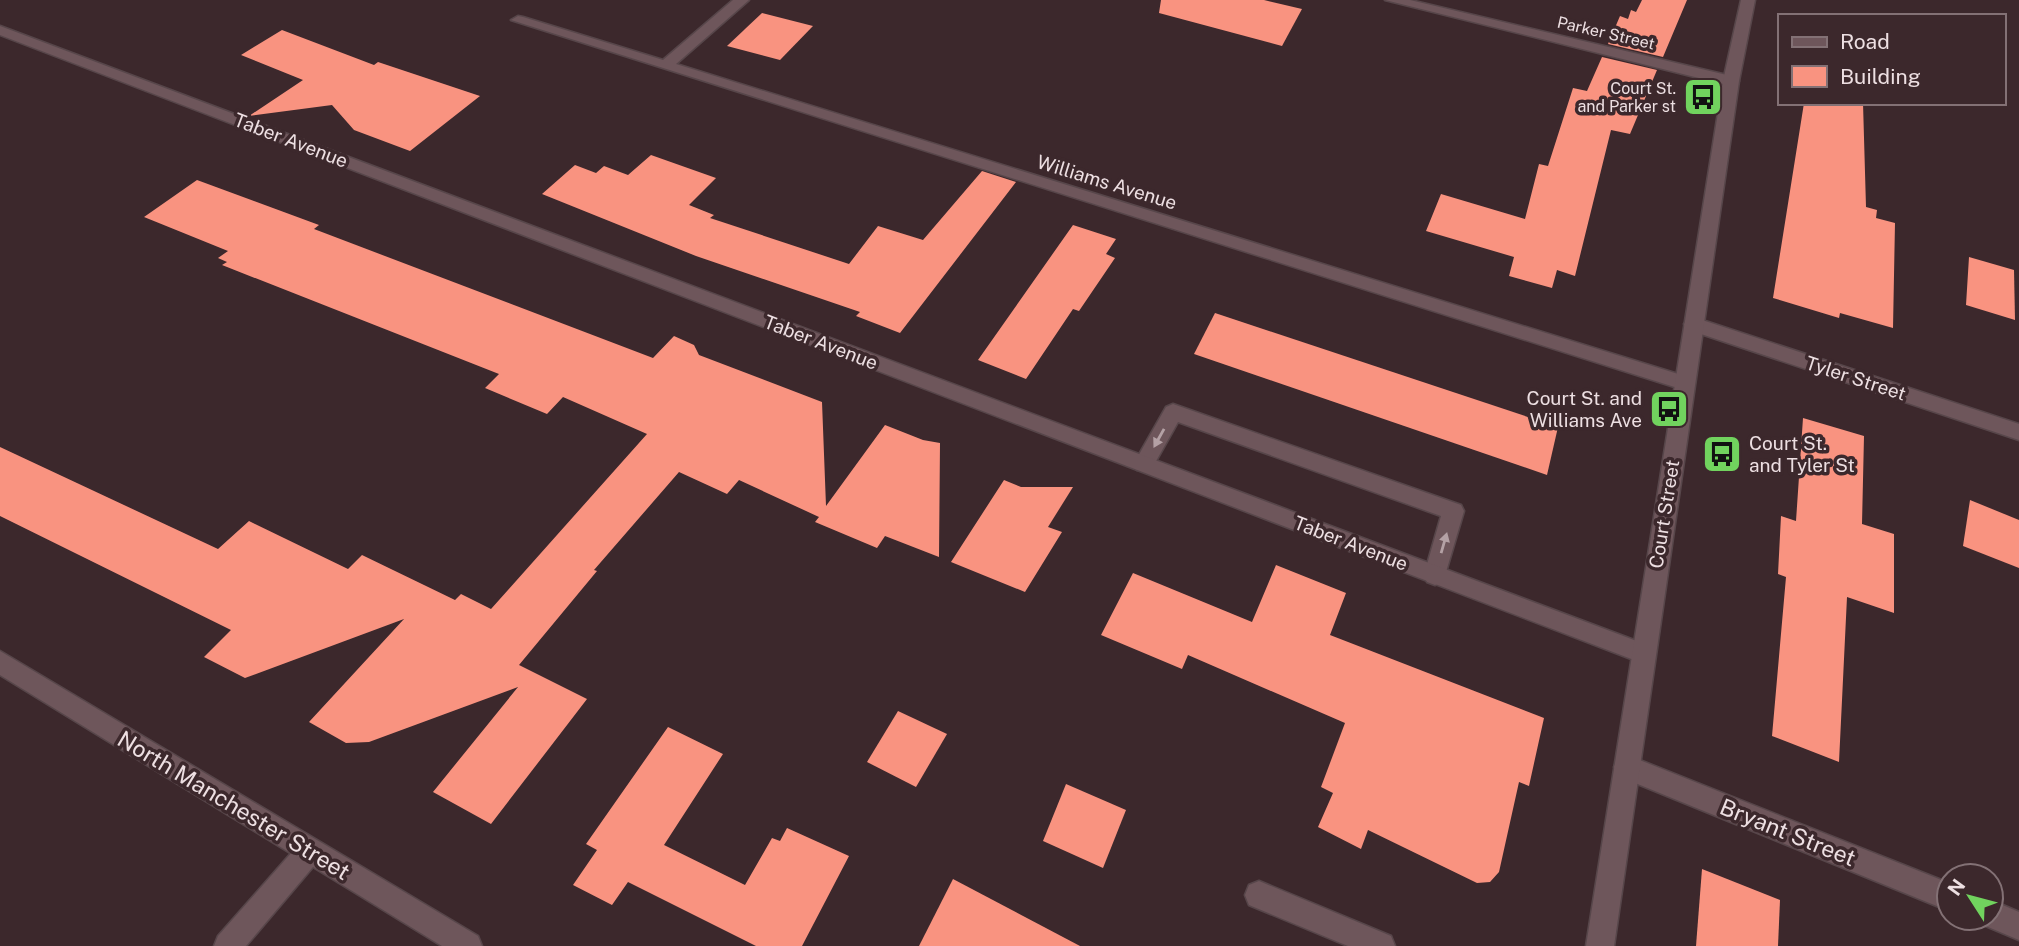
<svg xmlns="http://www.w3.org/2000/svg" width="2019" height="946" font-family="'Public Sans',sans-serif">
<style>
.building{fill:#f99380}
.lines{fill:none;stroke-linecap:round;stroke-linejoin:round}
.service-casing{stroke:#57464a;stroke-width:3}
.minor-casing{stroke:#57464a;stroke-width:3}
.secondary-casing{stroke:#57464a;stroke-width:3}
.service{fill:#6e565b;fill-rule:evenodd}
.minor{fill:#6e565b;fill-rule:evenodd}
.secondary{fill:#6e565b;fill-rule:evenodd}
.oneway{fill:#b4a1a5}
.labels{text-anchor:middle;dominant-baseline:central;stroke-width:7;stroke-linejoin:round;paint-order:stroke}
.far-street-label{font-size:16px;fill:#eddfe2;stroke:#3c282c}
.far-poi-label{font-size:16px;fill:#eddfe2;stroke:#3c282c;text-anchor:end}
.street-label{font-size:19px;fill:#eddfe2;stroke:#3c282c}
.poi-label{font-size:19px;fill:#eddfe2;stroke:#3c282c;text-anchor:end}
.near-street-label{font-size:23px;fill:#eddfe2;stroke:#3c282c}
</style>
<rect width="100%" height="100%" fill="#3c282c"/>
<g class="building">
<path d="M1161,0h103l38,9 -20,37 -123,-33z"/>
<path d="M1642,0h45l-24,57 -55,-13 12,-28 8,3 3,-9 5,2z"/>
<path d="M762,13l51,13 -33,34 -53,-14z"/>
<path d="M282,30l92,35 4,-3 102,34 -70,55 -56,-21 -22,-25 -83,11 54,-36 -62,-25z"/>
<path d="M1602,57l55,13 -27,64 -19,-4 -36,146 -18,-6 -5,18 -43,-12 5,-19 -88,-26 15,-37 84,25 14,-55 9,2 25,-78 14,3z"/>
<path d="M1804,103h59l3,104 11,3 -1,8 19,5 -2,105 -53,-15 -1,5 -66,-20z"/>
<path d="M651,155l65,23 -27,27 25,10 -4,3 139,46 29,-38 45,14 59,-69 34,11 -116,151 -44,-17 4,-4 -164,-56 -154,-62 33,-29 21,8 8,-7 24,9z"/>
<path d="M197,180l122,45 -5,4 339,129 21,-22 20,9 5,10 123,47 4,104 59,-81 38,15 17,3 -1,114 -54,-21 -8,12 -62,-26 4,-5 -80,-37 -12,14 -48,-22 -85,98 3,1 -78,94 68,34 -96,125 -58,-32 85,-105 -149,55 -23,1 -37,-21 95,-103 -159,59 -41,-21 27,-27 -231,-114v-69l218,102 31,-28 99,48 14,-14 93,45 6,-6 30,15 156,-175 -84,-37 -16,17 -62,-26 14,-14 -277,-109 5,-3 -9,-4 10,-7 -84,-34z"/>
<path d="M1073,225l43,14 -10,15 9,4 -36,53 -6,-2 -47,70 -48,-19z"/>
<path d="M1969,257l45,13 1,50 -49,-15z"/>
<path d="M1215,313l343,114 -11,48 -353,-121z"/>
<path d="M1803,418l61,18 -2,88 32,10v79l-47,-16 -8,165 -67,-26 14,-159 -8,-3 3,-58 15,5z"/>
<path d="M1004,480l17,7h52l-25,40 14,5 -37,60 -74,-30z"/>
<path d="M1970,500l49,20v48l-56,-22z"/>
<path d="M1276,565l70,28 -16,42 214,83 -15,68 -10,-4 -20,90 -9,10 -13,1 -109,-53 -7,19 -43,-22 15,-34 -12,-6 24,-64 -157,-68 -6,14 -81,-34 32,-62 119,49z"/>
<path d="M898,711l49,23 -31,53 -49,-25z"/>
<path d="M668,727l55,27 -59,91 81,40 27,-47 8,3 7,-13 62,28 -47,90h-46l-128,-64 -16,23 -39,-20 24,-35 -11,-6z"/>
<path d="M1066,784l60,26 -23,58 -60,-27z"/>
<path d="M1702,869l78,31 -2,46h-82z"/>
<path d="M953,879l127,67h-161z"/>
</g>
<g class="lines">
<g class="service-casing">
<g id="service">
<path d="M1173,404l288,101 3,6 -21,71 -8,3 -8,-3 -3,-7 17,-59 -263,-94 -27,48h-14l-3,-6 3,-6 29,-51z"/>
<path d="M309,839l9,4 4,9 -4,9 -72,85h-32l4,-10 82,-93z"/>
<path d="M1259,881l132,55 4,10h-47l-99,-41 -4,-10 4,-10z"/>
</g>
</g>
<g class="minor-casing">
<g id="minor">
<path d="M733,0h16l-73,64 1015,314 3,5 -10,7 -1173,-370 7,-4 5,1 140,43z"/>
<path d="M1385,0h25l321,76 8,5 -8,5z"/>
<path d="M0,26l1650,620 4,7 -4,7 -8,4 -8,-4 -1634,-625z"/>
<path d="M1693,317l326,107v16l-333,-111 -2,-5z"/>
<path d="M0,651l478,285 4,10h-40l-442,-271z"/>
<path d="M1627,755l322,128v28l-331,-135 -4,-9 4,-9z"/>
<path d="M1991,900l28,12v28l-38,-16 -2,-6h12z"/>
</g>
</g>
<g class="secondary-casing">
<path id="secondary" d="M1741,0h14l-16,81 -125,865h-28l137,-865z"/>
</g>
<use href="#service" class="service"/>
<use href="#minor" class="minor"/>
<use href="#secondary" class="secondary"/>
</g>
<defs><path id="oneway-solid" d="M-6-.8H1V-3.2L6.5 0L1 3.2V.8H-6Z" transform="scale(1.75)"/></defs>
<g class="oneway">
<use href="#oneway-solid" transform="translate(1159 438) rotate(119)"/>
<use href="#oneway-solid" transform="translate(1444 543) rotate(-74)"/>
</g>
<defs>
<g id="bus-square" transform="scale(2.0125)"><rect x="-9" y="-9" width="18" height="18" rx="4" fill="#71d35e" stroke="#3c282c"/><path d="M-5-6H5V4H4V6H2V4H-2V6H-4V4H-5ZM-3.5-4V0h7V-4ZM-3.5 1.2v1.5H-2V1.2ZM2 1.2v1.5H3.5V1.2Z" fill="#111"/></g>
</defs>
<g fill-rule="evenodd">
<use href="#bus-square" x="1703" y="97"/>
<use href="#bus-square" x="1669" y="409"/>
<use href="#bus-square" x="1722" y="454"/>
</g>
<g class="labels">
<g class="far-street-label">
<text transform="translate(1606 33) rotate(13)">Parker Street</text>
</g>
<g class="far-poi-label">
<text x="1676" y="88">Court St.<tspan x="1676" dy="18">and Parker st</tspan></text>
</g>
<g class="street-label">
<text transform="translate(291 140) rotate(21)">Taber Avenue</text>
<text transform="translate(1107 182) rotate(17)">Williams Avenue</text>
<text transform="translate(821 342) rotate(21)">Taber Avenue</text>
<text transform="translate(1856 378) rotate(18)">Tyler Street</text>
<text transform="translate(1664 514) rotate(-81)">Court Street</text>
<text transform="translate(1351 543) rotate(21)">Taber Avenue</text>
</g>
<g class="poi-label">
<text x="1642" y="398">Court St. and<tspan x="1642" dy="22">Williams Ave</tspan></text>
<text x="1749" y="443" text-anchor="start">Court St.<tspan x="1749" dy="22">and Tyler St</tspan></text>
</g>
<g class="near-street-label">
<text transform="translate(234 805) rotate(31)">North Manchester Street</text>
<text transform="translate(1788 832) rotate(22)">Bryant Street</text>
</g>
</g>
<rect x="1778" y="14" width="228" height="91" fill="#3c282c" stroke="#837175" stroke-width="2"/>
<rect x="1792" y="37" width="35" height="10" fill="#6e565b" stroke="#837175" stroke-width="2"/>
<text x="1840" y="49" font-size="21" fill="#eddfe2">Road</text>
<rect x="1792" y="66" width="35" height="21" fill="#f99380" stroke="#837175" stroke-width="2"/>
<text x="1840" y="84" font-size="21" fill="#eddfe2">Building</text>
<g transform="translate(1970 897) rotate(306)"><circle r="33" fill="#3c282c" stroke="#837175" stroke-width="2"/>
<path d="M0-5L12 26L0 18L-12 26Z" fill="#71d35e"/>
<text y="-10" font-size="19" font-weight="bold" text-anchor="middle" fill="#eddfe2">N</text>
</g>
</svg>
